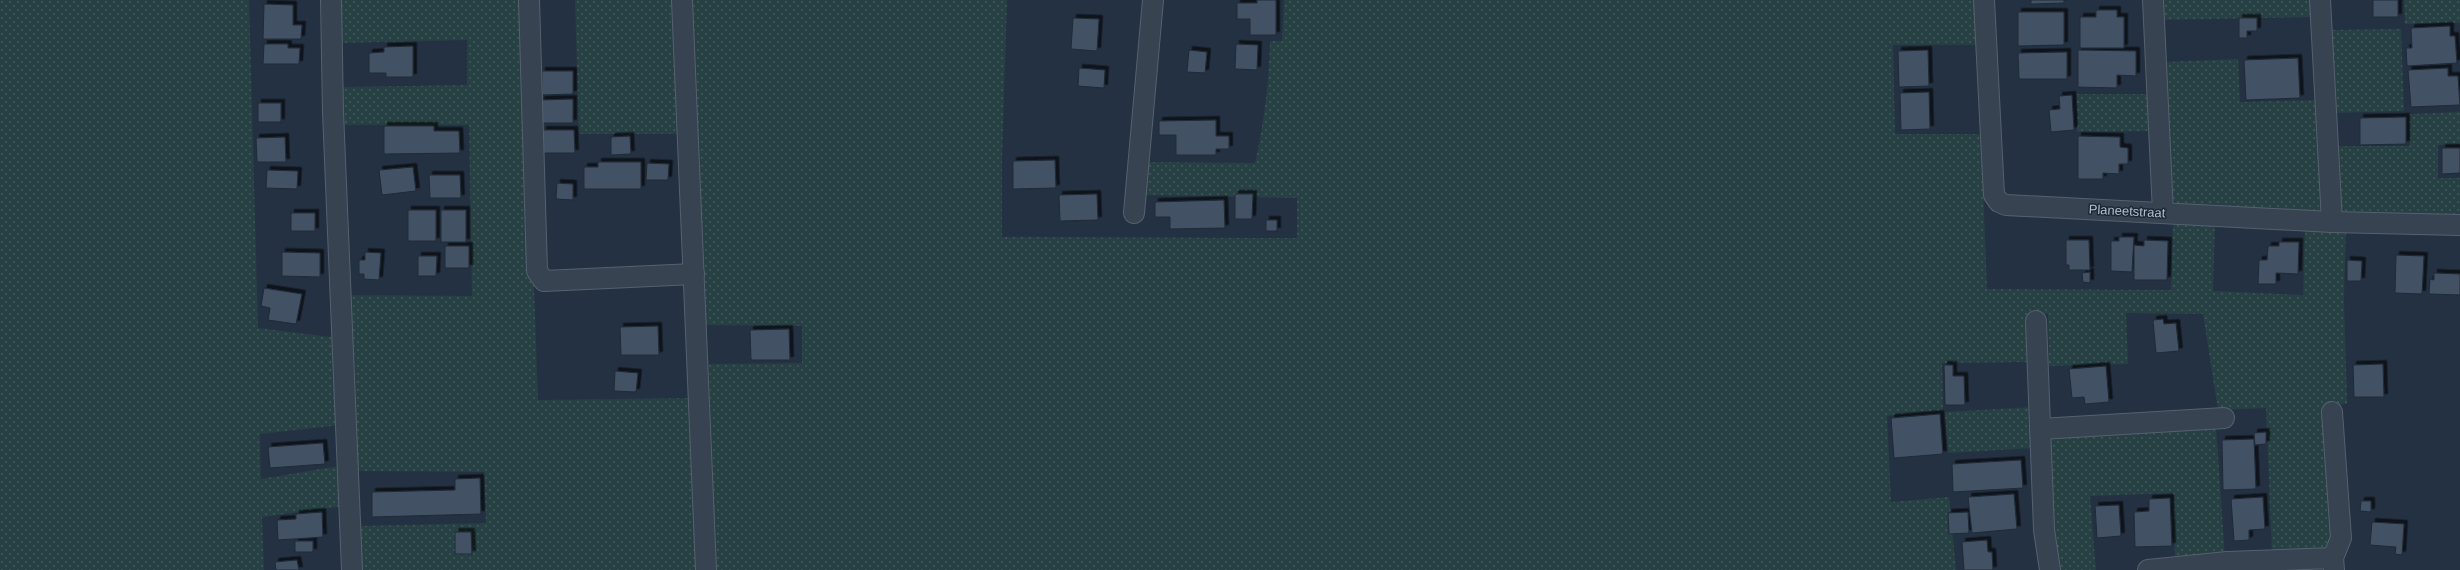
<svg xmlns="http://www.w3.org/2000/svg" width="2460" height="570" font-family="Arial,sans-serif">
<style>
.grass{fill:url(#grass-dots)}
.building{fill:#425164;stroke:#1f2a38;filter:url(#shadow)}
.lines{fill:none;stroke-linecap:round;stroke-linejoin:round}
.minor-casing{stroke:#56616f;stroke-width:22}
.minor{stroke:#384351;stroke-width:20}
.labels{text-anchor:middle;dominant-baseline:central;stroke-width:3;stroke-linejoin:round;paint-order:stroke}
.street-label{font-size:13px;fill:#b5becc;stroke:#1d2836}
</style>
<defs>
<pattern id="grass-dots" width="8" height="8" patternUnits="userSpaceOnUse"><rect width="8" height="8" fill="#264043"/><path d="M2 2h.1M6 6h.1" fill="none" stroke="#435a5d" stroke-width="1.8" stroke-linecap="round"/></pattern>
<filter id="shadow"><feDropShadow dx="3.5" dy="-3.5" stdDeviation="0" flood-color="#0009"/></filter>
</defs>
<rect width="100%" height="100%" fill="#243142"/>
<g class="grass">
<path d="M0,0h249l9,328 80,10 3,87 -81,9 1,45 83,-14 1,41 -83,11 2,53h-264z"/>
<path d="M340,0h184l14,400 155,-2 7,172h-339l-1,-44 126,-3 -2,-51 -127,-1 -2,-101 -5,-75 122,1 -3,-171h-125l-1,-38 124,-2v-45l-126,3z"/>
<path d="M575,0h99l3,134h-98z"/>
<path d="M692,0h315l-5,157v80l295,1v-40l-156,-3 4,-33 110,1c9,-41 14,-80 15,-122h12l2,-41h693l2,45h-86l2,89h86l6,155 184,1 2,-69 42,1 -2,69 90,4 2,-67 41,1 -2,68 3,107 -20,1 10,131 -8,16 -57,2 -6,-146 -48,2 -15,-96 -77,-1 2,51 -79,2 -1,-52 -19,1 1,47 -88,1 1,48 -56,5 4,86 58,-5 7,73h-1241l-6,-206 93,-1v-37l-96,-1z"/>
<path d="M2161,0h151l1,17 -151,3z"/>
<path d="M2404,0h56v23l-55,1z"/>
<path d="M2401,29l3,82 -72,2 -2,-83z"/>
<path d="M2238,59l2,43 78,-2 5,108 -5,5 -136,-6 -12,-9 -6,-136z"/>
<path d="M2077,94h76v37l-76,1z"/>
<path d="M2460,112v32l-22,1v33h22v42l-119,-7 -7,-67h76l-1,-32z"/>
<path d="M2033,407l3,41 -88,5 -3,-41z"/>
<path d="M2216,427l9,130 -50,3 -2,-67 -83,3 6,74h-41l-10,-133z"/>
</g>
<g class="building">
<path d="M1257,0h19v35h-26v-16h-13v-16h20z"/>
<path d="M2031,0h33v3l-33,1z"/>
<rect x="2373" y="0" width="25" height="17"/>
<path d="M264,4l29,1v20h9l-1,14h-38z"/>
<path d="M2096,10h21v7h7v31h-44v-31h16z"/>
<path d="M2018,12h46v33l-46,1z"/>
<path d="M1073,18l26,1 -2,32 -26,-2z"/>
<path d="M2239,18h18v13h-10v7h-8z"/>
<path d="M2450,26v10h5l2,27 -50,3 -1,-18h6l-1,-20z"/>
<path d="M264,44h24v4h12l-1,16h-36z"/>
<path d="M1236,44l22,1 -1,25 -22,-1z"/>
<path d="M413,46v31h-27v-4h-17v-20l15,-1v-5z"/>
<path d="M1189,50l18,2 -2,21 -18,-1z"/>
<path d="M1928,50l1,36 -30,1 -1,-36z"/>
<path d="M2078,50l58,1v25l-19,-1v13l-39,-1z"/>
<path d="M2067,52v27h-48l-1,-26z"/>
<path d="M2298,58l2,40 -54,2 -2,-40z"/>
<path d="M1079,68l26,2 -1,18 -26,-2z"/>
<path d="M2448,68v8h10l2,29 -49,2 -3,-37z"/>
<path d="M542,71h31v23l-31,1z"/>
<path d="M1929,92l1,37 -29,1 -1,-37z"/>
<path d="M2072,95l2,35 -23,2 -2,-22 11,-1 -1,-13z"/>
<path d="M573,99v24h-31l-1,-23z"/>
<rect x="258" y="103" width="23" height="19"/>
<path d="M2406,117v27l-46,1v-27z"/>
<path d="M1216,120v16h13v13h-13v6h-40v-20h-17v-14z"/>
<path d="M384,126h50v5h25l1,22 -76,1z"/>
<path d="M543,130h31l1,23h-32z"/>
<path d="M630,136l1,18 -20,1v-18z"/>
<path d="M2078,136l42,1v10l8,1v16h-9v10l-16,-1v6h-25z"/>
<path d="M285,137l1,25h-29l-1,-24z"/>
<path d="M2442,148h18v25l-18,1z"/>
<path d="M1055,160l1,28 -43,1v-28z"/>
<path d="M598,162h43v27h-57v-22h14z"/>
<path d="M647,163l22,1 -1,16h-22z"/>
<path d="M413,167l3,24 -34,4 -3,-25z"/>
<path d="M267,170l31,1 -1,18 -31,-1z"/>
<path d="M429,175h31l1,23h-31z"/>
<path d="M557,183l16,1v16l-17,-1z"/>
<path d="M1097,194l1,26 -38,1 -1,-26z"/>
<path d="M1235,194h18l-1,25h-17z"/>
<path d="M1224,200l1,28 -55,1v-12h-15v-15z"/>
<rect x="408" y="210" width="28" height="31"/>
<rect x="441" y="210" width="25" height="32"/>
<rect x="291" y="213" width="24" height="18"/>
<rect x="1266" y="220" width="11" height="11"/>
<path d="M2119,237h15l-2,35 -21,-1v-30h8z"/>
<path d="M2066,240h23l1,30h-21v-5h-3z"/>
<path d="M2144,240l24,1 -1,39h-33v-35l10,1z"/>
<path d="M2279,242h20l-1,32 -22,-1v11h-18l1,-24h8l1,-14h11z"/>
<rect x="445" y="246" width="24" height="22"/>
<path d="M282,252l38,1v24l-38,-1z"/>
<path d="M365,252l16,1 -2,27 -15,-1v-5h-5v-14h6z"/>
<path d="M2396,255l28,1 -2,38 -27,-1z"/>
<path d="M418,256h19l-1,20h-18z"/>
<path d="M2347,260l15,1 -1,20h-14z"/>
<path d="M2090,272v11l-7,-1 -1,-9z"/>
<path d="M2434,273l26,1v21l-31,-1 1,-15 4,1z"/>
<path d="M264,288l38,6 -6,30 -28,-4 2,-12 -9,-2z"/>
<path d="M2163,319l1,5 12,-1 3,28 -23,2 -3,-33z"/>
<path d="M658,326l1,29h-38l-1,-28z"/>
<path d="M789,329l1,31h-39l-1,-30z"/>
<path d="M2383,364l1,33h-30l-1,-32z"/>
<path d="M1944,365h9v11h11l1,29h-20z"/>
<path d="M2106,366l3,36 -24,2 -1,-7 -12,1 -3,-29z"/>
<path d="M615,371l23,2 -2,19 -22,-1z"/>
<path d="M1940,414l3,40 -49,4 -3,-40z"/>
<path d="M2266,432v12l-11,1 -1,-12z"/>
<path d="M2254,439l2,50 -33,1 -1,-50z"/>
<path d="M323,443l2,21 -55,4 -2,-21z"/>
<path d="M2021,460l2,28 -70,4 -1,-28z"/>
<path d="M480,478l1,36 -109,3v-25l83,-2v-11z"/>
<path d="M2014,494l3,35 -45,4 -4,-36z"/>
<path d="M2263,497l2,32 -16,1v10l-15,1 -3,-42z"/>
<path d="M2170,498l2,48 -37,1 -1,-35 15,-1v-12z"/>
<path d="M2361,501h10v11l-11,-1z"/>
<path d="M2119,505l2,31 -24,2 -2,-32z"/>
<path d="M322,512l1,25 -45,3 -1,-20 19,-1v-5z"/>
<path d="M1968,512l1,21 -20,1 -1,-21z"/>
<path d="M2372,522l32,2 -2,31 -7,-1 1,-7 -26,-2z"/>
<path d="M455,532h16l1,22h-17z"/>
<path d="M1987,540l1,12h4l1,18h-29l-2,-28z"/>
<rect x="295" y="541" width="18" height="11"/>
<path d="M297,560l2,10h-23l-1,-8z"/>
</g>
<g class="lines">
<g class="minor-casing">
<g id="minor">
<path d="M331,0l2,112 19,458"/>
<path d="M529,0l8,271 7,10 150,-7"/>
<path d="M682,0l24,570"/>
<path d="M1984,0l10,195 5,7 7,3 326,17 128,3"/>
<path d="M2153,0l10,213"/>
<path d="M2320,0l12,222"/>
<path d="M1134,213l19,-213"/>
<path d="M2036,321l8,209 6,40"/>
<path d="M2332,412l9,126 -8,20 1,12"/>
<path d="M2040,429l184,-11"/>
<path d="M2148,570l79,-8 106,-4"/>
</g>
</g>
<use href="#minor" class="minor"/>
</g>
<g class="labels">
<g class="street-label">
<text transform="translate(2127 211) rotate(3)">Planeetstraat</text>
</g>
</g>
</svg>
